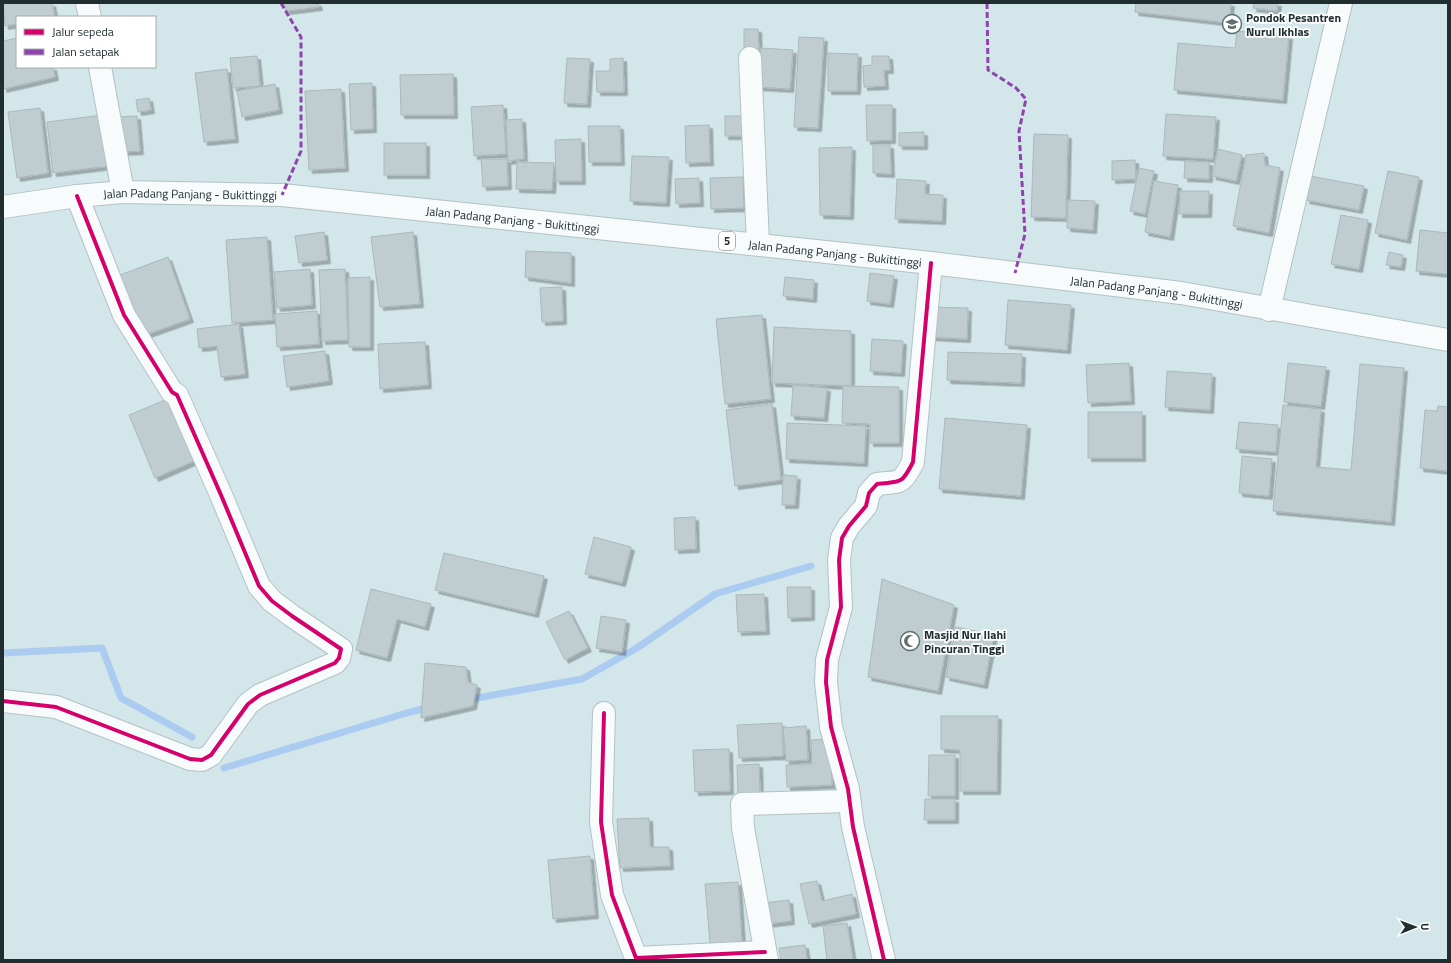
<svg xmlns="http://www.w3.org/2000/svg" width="1451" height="963" font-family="'Titillium Web',sans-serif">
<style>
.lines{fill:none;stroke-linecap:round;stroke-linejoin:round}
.stream{stroke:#abcbf1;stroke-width:7}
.building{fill:#bfcdd1;stroke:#abb8bc;filter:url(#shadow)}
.minor-casing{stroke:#b3c1c4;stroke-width:24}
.highway-casing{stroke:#b3c1c4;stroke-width:24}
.minor{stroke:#f8fbfc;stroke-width:22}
.highway{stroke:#f8fbfc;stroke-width:22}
.quiet{stroke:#8e44ad;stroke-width:3;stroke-dasharray:6 3;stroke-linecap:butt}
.cycleway-casing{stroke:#fff;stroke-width:6}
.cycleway{stroke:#d6006c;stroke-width:4}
.labels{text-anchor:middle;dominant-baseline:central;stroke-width:3.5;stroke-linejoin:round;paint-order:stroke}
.shield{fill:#fff;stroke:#636d6e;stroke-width:1}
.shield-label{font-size:11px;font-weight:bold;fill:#202e30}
.poi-label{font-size:12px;font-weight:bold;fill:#202e30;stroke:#fff;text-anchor:start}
.street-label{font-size:12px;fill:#202e30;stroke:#fff}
</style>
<defs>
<filter id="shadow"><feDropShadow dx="3.5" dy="3.5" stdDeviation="0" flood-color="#0004"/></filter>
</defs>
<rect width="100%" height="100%" fill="#d3e6e9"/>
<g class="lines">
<g class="stream">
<path d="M3,653l99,-5 19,50 71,39"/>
<path d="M466,700l116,-21 55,-31 78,-54 96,-28"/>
<path d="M224,768l186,-56 21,-5"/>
</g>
</g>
<g class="building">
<path d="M3,3h49l3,14h-38v7l-12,2z"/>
<path d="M284,3h34l1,4 -33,4z"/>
<path d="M1136,3h95l-2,20 -94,-11z"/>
<path d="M1254,3h24l-1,8 -24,-3z"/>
<path d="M744,29h14l1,26h-15z"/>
<path d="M1237,31l52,5 -6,64 -109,-10 4,-47 57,5z"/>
<path d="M799,37l25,1 -6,90 -24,-1z"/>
<path d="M17,38v29h36l2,10 -52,12v-48z"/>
<path d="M761,48l32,2 -3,39 -32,-2z"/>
<path d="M828,53l30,1 -1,37h-29z"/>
<path d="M257,56l3,30 -27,2 -3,-30z"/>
<path d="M872,56h17l1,14h-6l1,16 -21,1 -1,-21 9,-1z"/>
<path d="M567,58l23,1 -3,45 -23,-1z"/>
<path d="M623,58l1,34h-27l-1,-21h14v-12z"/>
<path d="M227,69l8,70 -31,3 -9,-69z"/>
<path d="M453,74l1,41h-53l-1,-40z"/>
<path d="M372,83l1,46 -22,1 -2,-46z"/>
<path d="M275,84l4,26 -37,7 -5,-26z"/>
<path d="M341,89l4,79 -36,2 -4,-79z"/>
<path d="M149,98l2,12 -13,2 -2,-12z"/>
<path d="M503,105l3,49 -32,2 -3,-49z"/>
<path d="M866,105h26v35l-25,1z"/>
<path d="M40,108l8,65 -31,5 -9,-66z"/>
<path d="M1166,114l50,3 -3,42 -50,-3z"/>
<path d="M103,115l6,51 -56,7 -6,-51z"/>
<path d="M137,116l3,35 -19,1 -3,-35z"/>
<path d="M725,116h21l-1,20h-20z"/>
<path d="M522,119l2,40 -16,2 -2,-41z"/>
<path d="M709,125l1,37 -24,1 -1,-37z"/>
<path d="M588,126h32l1,36h-32z"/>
<path d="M924,132v14h-25v-13z"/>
<path d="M1034,134l34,1 -2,83 -35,-1z"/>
<path d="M581,139l1,42h-26l-1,-41z"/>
<rect x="384" y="143" width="42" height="32"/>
<path d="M873,145h17l1,29 -18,-1z"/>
<path d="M852,147l-2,69 -30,-1 -1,-67z"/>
<path d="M1218,149l24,6 -6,26 -24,-5z"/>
<path d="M1264,153l1,12 15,3 -11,65 -36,-7 13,-71z"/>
<path d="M632,156l37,1 -3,46 -36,-2z"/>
<path d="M481,159h26l1,27 -25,1z"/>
<path d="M1135,160l1,19 -24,1v-19z"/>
<path d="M1185,161l24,1v17l-25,-1z"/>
<path d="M517,162l37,1 -2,27 -36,-1z"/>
<path d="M1139,168l15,3 -9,43 -15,-3z"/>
<path d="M1388,171l31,6 -12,63 -32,-7z"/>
<path d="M1310,176l54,10 -5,24 -53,-10z"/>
<path d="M743,177l1,31 -33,1 -1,-31z"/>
<path d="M699,178l1,25 -24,1 -1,-25z"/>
<path d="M897,179l29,2 -1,13 18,1 -1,26 -47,-2z"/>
<path d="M1154,181l24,4 -8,52 -25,-5z"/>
<path d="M1180,191h29l-1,23h-29z"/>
<path d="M1068,200l27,1 -2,29 -26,-2z"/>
<path d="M1341,215l27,5 -9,49 -28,-5z"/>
<path d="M1420,230l28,3v41l-32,-3z"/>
<path d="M324,232l3,28 -28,3 -4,-27z"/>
<path d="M413,232l7,72 -40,3 -9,-70z"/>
<path d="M267,237l6,83 -41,3 -6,-83z"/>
<path d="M526,251l45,2v30l-46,-6z"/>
<path d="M1389,252l14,3 -2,12 -15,-2z"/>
<path d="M168,257l22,62 -48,17 -22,-61z"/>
<path d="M310,269l2,36 -35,3 -3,-36z"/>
<path d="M345,269l3,71 -26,1 -3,-71z"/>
<path d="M870,273l24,3 -4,28 -23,-3z"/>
<path d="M370,277v70h-21l-1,-69z"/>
<path d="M785,277l29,3 -1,19 -30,-3z"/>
<path d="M562,287l1,34 -21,1 -2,-34z"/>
<path d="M1008,300l63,5 -4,45 -62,-5z"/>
<path d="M929,307l39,1 -1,31 -39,-2z"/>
<path d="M317,311l2,33 -42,3 -2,-33z"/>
<path d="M762,315l9,84 -46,5 -9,-85z"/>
<path d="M239,324l6,50 -24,3 -4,-31 -18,2 -2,-19z"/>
<path d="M774,327l77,4v55l-79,-3z"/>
<path d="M872,339l31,2 -2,32 -31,-2z"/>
<path d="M425,342l3,43 -48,4 -2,-45z"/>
<path d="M325,351l4,30 -42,6 -4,-31z"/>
<path d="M948,352l74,2 -1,29 -74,-3z"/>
<path d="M1129,363l2,38 -43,2 -2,-38z"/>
<path d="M1288,363l38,4 -5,39 -37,-4z"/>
<path d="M1360,364l44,4 -13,154 -118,-11 10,-106 38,4 -5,58 35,3z"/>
<path d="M1167,371l45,3 -2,36 -45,-3z"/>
<path d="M793,385l34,3 -3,30 -33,-2z"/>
<path d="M843,386l56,1v56h-29v-19l-28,-1z"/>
<path d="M177,395l24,63 -46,20 -26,-63z"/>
<path d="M772,404l9,76 -46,6 -9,-76z"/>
<path d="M1438,406l10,1v64l-28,-3 5,-58 12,1z"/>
<rect x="1088" y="412" width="54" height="46"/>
<path d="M945,418l82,7 -6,71 -82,-7z"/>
<path d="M1239,422l39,3 -2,27 -40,-3z"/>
<path d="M787,423l79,3 -2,37 -78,-4z"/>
<path d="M1242,456l30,3 -3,37 -30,-3z"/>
<path d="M783,475l14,1 -2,29h-13z"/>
<path d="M695,517l1,32 -21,1 -1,-32z"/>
<path d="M594,537l37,10 -9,36 -37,-9z"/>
<path d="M444,553l100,23 -9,38 -100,-24z"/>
<path d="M882,579l72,26 -16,86 -70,-14z"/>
<path d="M787,587h24v30l-23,1z"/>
<path d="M371,589l60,15 -6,23 -28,-8 -10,39 -31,-8z"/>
<path d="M764,594l2,37 -28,1 -2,-37z"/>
<path d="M569,611l19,37 -23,12 -19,-38z"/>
<path d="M601,616l25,4 -4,32 -26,-4z"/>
<path d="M956,627l38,8 -10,50 -38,-8z"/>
<path d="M425,663l41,4 2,15 9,3 -4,21 -52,12z"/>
<path d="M941,716h57l-1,75h-37v-41l-19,-1z"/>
<path d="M782,723l1,33 -44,2 -2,-33z"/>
<path d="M806,726l2,34 -22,1 -3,-33z"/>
<path d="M830,739l2,46 -45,2 -1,-22 26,-1 -1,-24z"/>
<path d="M729,749l1,42 -35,1 -2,-42z"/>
<path d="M929,755h26v41h-27z"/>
<path d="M759,764l1,31 -22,1 -1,-31z"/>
<path d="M925,799h30v21h-31z"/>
<path d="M649,818l1,29h19l1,19 -50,2 -3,-49z"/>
<path d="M590,856l5,59 -42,4 -5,-59z"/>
<path d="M817,881l5,20 30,-7 4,20 -47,10 -9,-40z"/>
<path d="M738,882l4,60 -32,2 -5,-60z"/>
<path d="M789,900l2,21 -25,3 -3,-21z"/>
<path d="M847,923l6,37h-26l-4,-34z"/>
<path d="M805,945l2,15h-26l-2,-12z"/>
</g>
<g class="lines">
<g class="minor-casing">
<g id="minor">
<path d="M87,3l3,14"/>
<path d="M750,58l8,186"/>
<path d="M100,67l23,125"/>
<path d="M1269,310l72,-307"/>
<path d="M3,701l53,6 134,52 12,1 9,-5 37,-51 12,-9 75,-32 4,-5 2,-9 -49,-33 -20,-15 -13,-15 -38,-91 -44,-100 -5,-3 -48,-77 -47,-119"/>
<path d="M604,713l-3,109 11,73 24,63 129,-6"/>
<path d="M767,960l-24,-132 -1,-24 107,-3"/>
<path d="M884,960l-31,-133 -5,-38 -17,-62 -5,-45 1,-22 14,-53 -2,-47 3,-22 7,-12 17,-20 3,-13 8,-9c23,-3 24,2 36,-22l18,-199"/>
</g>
</g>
<g class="highway-casing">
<g id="highway">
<path id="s1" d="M3,207l74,-11 46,-4 159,3 649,68 250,30 267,47"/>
</g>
</g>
<use href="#minor" class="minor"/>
<use href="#highway" class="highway"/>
<g class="quiet">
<path d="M281,3l20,34v114l-19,44"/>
<path d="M987,3l1,67 28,18 10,11 -7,32 6,103 -10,39"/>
</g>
<g class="cycleway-casing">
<g id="cycleway">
<path d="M3,701l53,6 134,52 12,1 9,-5 37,-51 12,-9 75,-32 4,-5 2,-9 -49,-33 -20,-15 -13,-15 -38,-91 -44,-100 -5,-3 -48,-77 -47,-119"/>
<path d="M604,713l-3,109 11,73 24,63 129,-6"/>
<path d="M884,960l-31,-133 -5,-38 -17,-62 -5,-45 1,-22 14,-53 -2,-47 3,-22 7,-12 17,-20 3,-13 8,-9c23,-3 24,2 36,-22l18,-199"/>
</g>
</g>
<use href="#cycleway" class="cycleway"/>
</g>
<defs>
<g id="school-ring" transform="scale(1)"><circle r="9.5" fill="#fff" stroke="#5f6e71" stroke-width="1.5"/><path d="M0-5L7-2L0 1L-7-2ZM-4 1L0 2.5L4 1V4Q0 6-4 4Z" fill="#5f6e71"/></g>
<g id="mosque-ring" transform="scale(1)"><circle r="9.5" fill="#fff" stroke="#5f6e71" stroke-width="1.5"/><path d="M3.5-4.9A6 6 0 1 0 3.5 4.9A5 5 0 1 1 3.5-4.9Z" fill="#5f6e71"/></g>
</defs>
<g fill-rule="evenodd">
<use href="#school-ring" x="1232" y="24"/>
<use href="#mosque-ring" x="910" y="641"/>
</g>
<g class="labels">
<rect class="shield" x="719" y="232" width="16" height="18" rx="3"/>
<g class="shield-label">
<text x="727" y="241">5</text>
</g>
<g class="poi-label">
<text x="1246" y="17">Pondok Pesantren<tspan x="1246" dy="14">Nurul Ikhlas</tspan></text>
<text x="924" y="634">Masjid Nur Ilahi<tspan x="924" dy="14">Pincuran Tinggi</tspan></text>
</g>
<g class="street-label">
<text stroke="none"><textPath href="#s1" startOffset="188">Jalan Padang Panjang - Bukittinggi</textPath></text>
<text stroke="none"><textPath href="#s1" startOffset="512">Jalan Padang Panjang - Bukittinggi</textPath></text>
<text stroke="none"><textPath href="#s1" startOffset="836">Jalan Padang Panjang - Bukittinggi</textPath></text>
<text stroke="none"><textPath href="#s1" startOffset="1160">Jalan Padang Panjang - Bukittinggi</textPath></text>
</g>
</g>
<rect width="1451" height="963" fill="none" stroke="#202e30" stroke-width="8"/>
<rect x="16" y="16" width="140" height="52" fill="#ffffff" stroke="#a6abac"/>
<rect x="24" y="29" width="20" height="6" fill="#d6006c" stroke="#a6abac"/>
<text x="52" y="36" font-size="12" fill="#202e30">Jalur sepeda</text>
<rect x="24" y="49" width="20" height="6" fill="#8e44ad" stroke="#a6abac"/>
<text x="52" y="56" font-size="12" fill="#202e30">Jalan setapak</text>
<g transform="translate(1415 927) rotate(89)" stroke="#ffffff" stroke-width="3" paint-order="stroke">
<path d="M0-3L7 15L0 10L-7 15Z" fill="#202e30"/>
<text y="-6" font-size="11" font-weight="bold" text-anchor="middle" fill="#202e30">U</text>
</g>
</svg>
